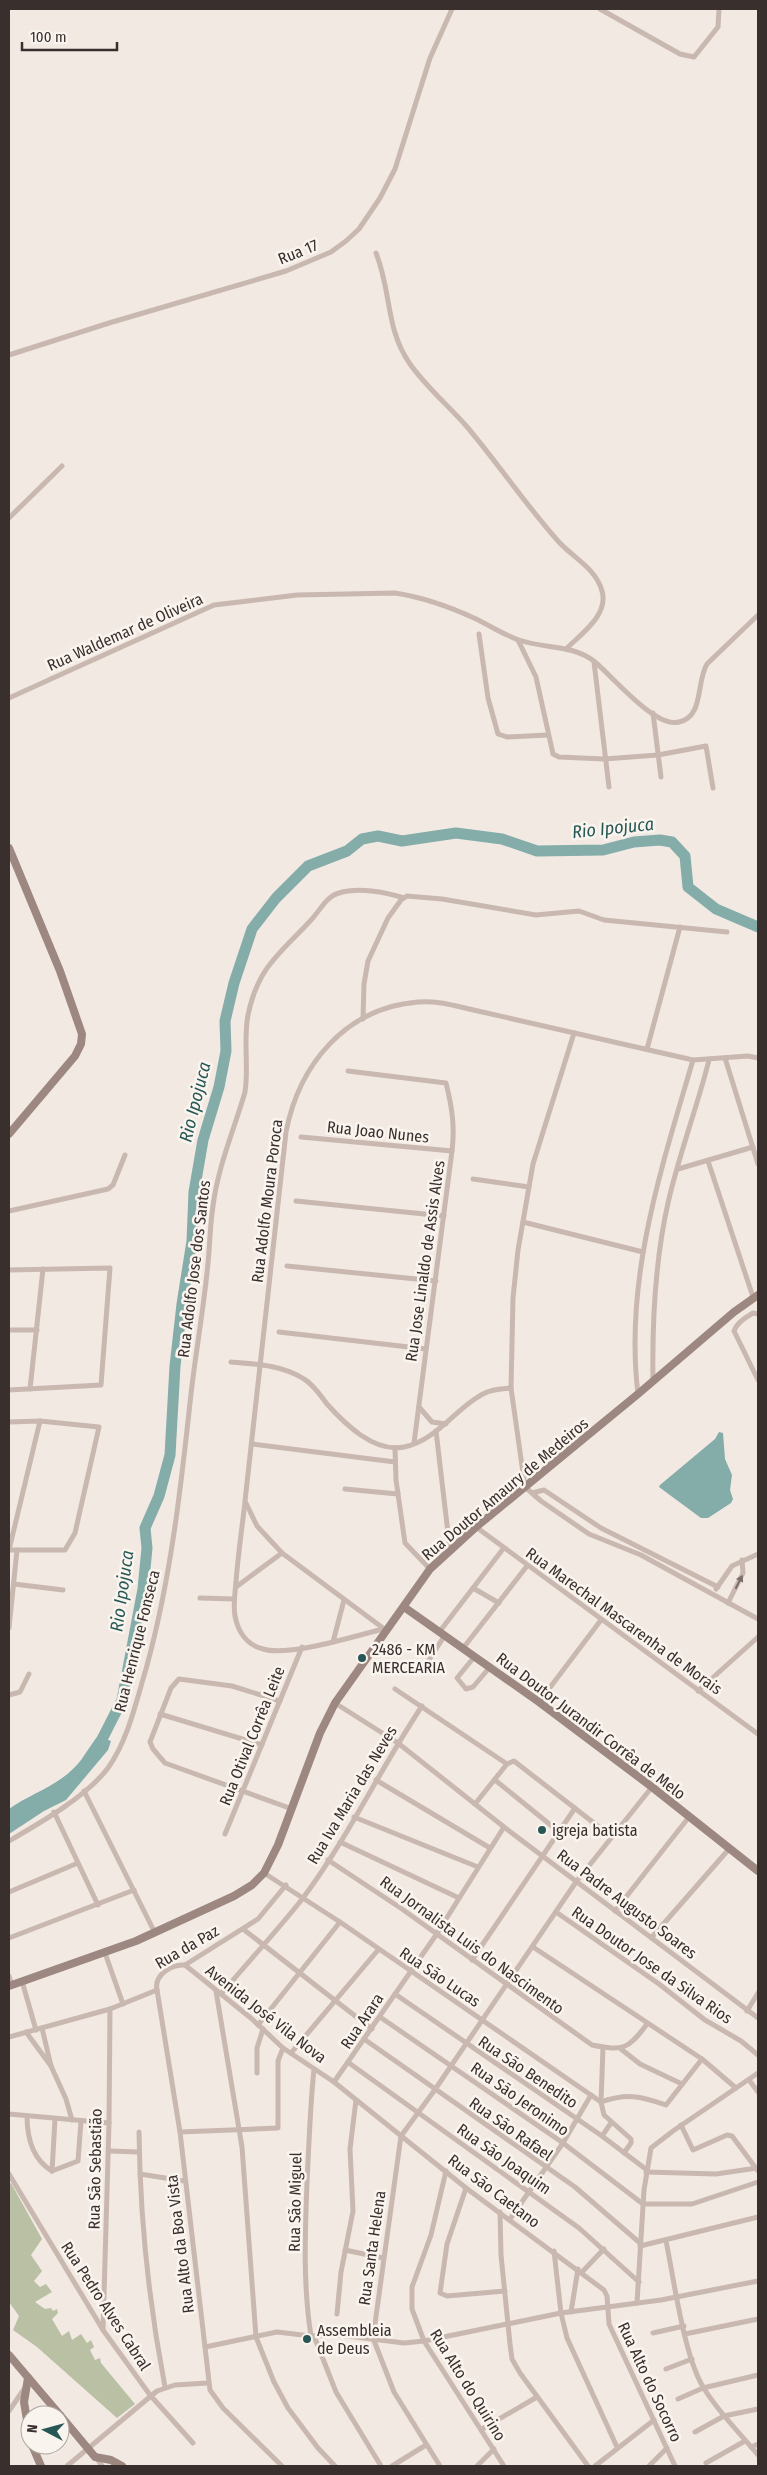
<svg xmlns="http://www.w3.org/2000/svg" width="767" height="2475" font-family="'Fira Sans Condensed',sans-serif">
<style>
.green{fill:#bac0a4}
.water{fill:#84aca9}
.lines{fill:none;stroke-linecap:round;stroke-linejoin:round}
.river{stroke:#84aca9;stroke-width:11}
.street{stroke:#c9b8af;stroke-width:5}
.secondary{stroke:#9d8881;stroke-width:8}
.oneway{fill:#7a6d68}
.poi-dot{fill:#265754;stroke:#faf4ef;stroke-width:2}
.labels{text-anchor:middle;dominant-baseline:central;stroke-width:5;stroke-linejoin:round;paint-order:stroke}
.street-label{font-size:16px;fill:#392f2d;stroke:#faf4ef}
.poi-label{font-size:16px;fill:#392f2d;stroke:#faf4ef;text-anchor:start}
.water-label{font-size:18px;font-style:italic;fill:#265754;stroke:#faf4ef}
</style>
<rect width="100%" height="100%" fill="#f2e9e3"/>
<path class="green" d="M11,2183l31,56 -11,16 11,16 -8,10 6,6 6,-3 6,8 -17,10 10,7 6,-1 2,3 4,-2 1,4 -6,6 10,17 7,-5 3,9 9,-6 6,9 4,-3 3,7 -4,3 5,10 5,-2 1,5 34,41 -18,14 -80,-71 -24,-17 6,-14 -10,-14v-118z"/>
<g class="water">
<path d="M719,1432l4,1 2,26 7,16 -2,15 3,9 -2,4 -23,15h-7l-42,-31 1,-2 55,-46z"/>
<path d="M98,1736l13,5 -3,9 -42,50 -22,11 -35,23v-25c21,-15 48,-23 66,-42 9,-9 15,-22 23,-31z"/>
</g>
<g class="lines">
<path class="river" d="M96,1751l26,-51 21,-111 4,-41 -2,-20 14,-32 11,-41 5,-89 7,-62 10,-63 2,-49 9,-52 16,-53 7,-36 -1,-30 9,-38 18,-54 24,-31 32,-32 39,-15 15,-12 16,-3 24,5 54,-8 46,6 35,12 66,-1 31,-8 26,-2 12,2 13,14 3,31 28,22 42,18"/>
<g class="street">
<path d="M600,9l80,45 14,3 24,-30 1,-18"/>
<path d="M376,253c16,40 9,75 34,111 17,24 39,42 58,64 31,37 58,77 90,113 14,16 38,27 44,50 7,24 -21,43 -36,58"/>
<path d="M9,355l100,-32 177,-52 45,-19 15,-11 13,-12 21,-31 15,-29 35,-111 22,-49"/>
<path d="M9,518l53,-52"/>
<path d="M479,634l9,64 10,36 9,3 41,-2"/>
<path d="M518,640l18,37 17,77 6,3 45,2 54,-4 48,-9 7,42"/>
<path d="M594,662l15,125"/>
<path d="M9,698l205,-93 83,-10 98,-2c26,4 55,14 79,25 15,7 30,17 45,22 25,9 54,4 76,22 18,15 60,66 84,60 25,-5 17,-40 28,-58l51,-49"/>
<path d="M653,713l8,64"/>
<path d="M363,1019l1,-35 4,-23 20,-43 13,-18 6,-4 35,3 94,16 43,-4 25,9 123,12"/>
<path d="M574,1033l-41,131 -15,86 -5,48 -2,90 14,99 16,14 48,33 52,21 117,64"/>
<path d="M647,1049l33,-122"/>
<path d="M725,1058l33,106"/>
<path d="M348,1071l98,12c6,24 9,44 6,68l-38,292"/>
<path d="M301,1137l151,14"/>
<path d="M708,1161l45,136"/>
<path d="M678,1169l75,-22"/>
<path d="M473,1179l56,8"/>
<path d="M296,1201l148,15"/>
<path d="M9,1211l99,-22 5,-4 12,-30"/>
<path d="M523,1222l120,30"/>
<path d="M287,1266l149,15"/>
<path d="M9,1270l101,-2 -9,117 -92,5"/>
<path d="M758,1314l-5,-1c-7,4 -17,11 -19,18l24,49"/>
<path d="M9,1330h28"/>
<path d="M279,1332l147,17"/>
<path d="M231,1362c25,2 51,3 73,17 10,6 16,16 23,25 18,20 47,49 77,43 34,-7 53,-41 81,-54 8,-4 18,-4 26,-5"/>
<path d="M653,1381c-1,-59 2,-120 15,-178 11,-49 29,-95 41,-143"/>
<path d="M30,1389l13,-120"/>
<path d="M638,1394c-14,-114 23,-225 55,-334"/>
<path d="M419,1407l13,15 14,2"/>
<path d="M9,1422l31,-1 59,6 -24,106 -10,17h-56"/>
<path d="M436,1431l14,119"/>
<path d="M252,1444l143,18"/>
<path d="M395,1448l1,32 9,63 25,26"/>
<path d="M345,1489l53,5"/>
<path d="M532,1493l12,-3 57,38 117,59"/>
<path d="M245,1502c-3,26 -7,53 -9,80 -1,11 -3,23 -1,34 3,16 12,29 28,33 26,8 92,-13 120,-20"/>
<path d="M476,1527l282,207"/>
<path d="M9,1550l31,-129"/>
<path d="M14,1584l49,6"/>
<path d="M236,1587l46,-34"/>
<path d="M473,1588l26,15"/>
<path d="M716,1589l16,-23 26,-12"/>
<path d="M200,1598l34,1"/>
<path d="M728,1603l15,-30 -1,-13"/>
<path d="M9,1628l8,-78"/>
<path d="M387,1631l-105,-78 -25,-27 -12,-25 41,-369c13,-67 59,-124 132,-130 20,-2 41,5 60,9l215,49 55,-4 10,2"/>
<path d="M440,1631l63,-82"/>
<path d="M333,1642l11,-42"/>
<path d="M464,1647l63,-81"/>
<path d="M475,1656l-18,22 9,11 7,-2 17,-20"/>
<path d="M423,1669l22,-34"/>
<path d="M395,1689l112,75 7,-3 98,76"/>
<path d="M698,1691l60,-54"/>
<path d="M9,1695l11,-3 9,-18"/>
<path d="M280,1701l-48,-15 -53,-7 -8,9 -21,54 3,7 12,14 127,46"/>
<path d="M539,1702l62,-82"/>
<path d="M335,1703l63,40 106,84 254,191"/>
<path d="M160,1714l102,31"/>
<path d="M376,1780l114,68"/>
<path d="M495,1780l63,51"/>
<path d="M84,1791l71,142"/>
<path d="M475,1804l32,-40"/>
<path d="M54,1812l44,93"/>
<path d="M354,1817l124,50"/>
<path d="M225,1834l77,-187"/>
<path d="M9,1841c31,-18 77,-44 99,-73 20,-28 28,-66 38,-99 25,-90 35,-183 45,-275 5,-44 13,-87 17,-131 2,-19 2,-38 5,-57 5,-40 21,-76 32,-114 4,-26 -2,-51 3,-77 10,-49 33,-62 64,-96 8,-9 15,-23 27,-26 19,-6 46,-1 65,5"/>
<path d="M340,1842l119,56"/>
<path d="M328,1860l74,49 190,136c31,6 36,5 55,-21"/>
<path d="M264,1873l76,49 261,180"/>
<path d="M9,1892l69,-29"/>
<path d="M615,1911l74,-94"/>
<path d="M556,1912l103,72 46,36 36,21 17,14"/>
<path d="M243,1929l129,100"/>
<path d="M652,1937l77,-88"/>
<path d="M9,1938l125,-48"/>
<path d="M533,1947l169,112 34,29"/>
<path d="M105,1953l18,51"/>
<path d="M472,1960l103,-152"/>
<path d="M185,1965l67,54 31,29 51,34 132,106 138,102 3,6 2,28 66,142"/>
<path d="M9,1976l3,9"/>
<path d="M22,1981l14,49"/>
<path d="M157,1990l23,142 30,258 13,18 59,58"/>
<path d="M216,1991l26,156 14,190 18,45 14,26 30,40 17,18"/>
<path d="M221,1994c27,-32 56,-63 82,-96 45,-60 77,-129 119,-192"/>
<path d="M395,1994l207,142 45,34"/>
<path d="M747,2011l11,-18"/>
<path d="M380,2017l183,126 80,61h49l66,-22"/>
<path d="M258,2025l82,-103"/>
<path d="M42,2028l9,38 15,33 6,21"/>
<path d="M26,2032l25,34"/>
<path d="M9,2037l101,-28 47,-19c-3,-15 14,-26 28,-25l73,-46 28,-34"/>
<path d="M364,2039l211,148 65,56"/>
<path d="M603,2047l-2,55 3,13 27,24v4l-7,10"/>
<path d="M621,2049l19,15 42,20"/>
<path d="M291,2053l87,-103"/>
<path d="M349,2063l230,165 60,54"/>
<path d="M257,2073v-25l6,-19"/>
<path d="M749,2080l9,12"/>
<path d="M334,2082l102,-147 68,-108"/>
<path d="M601,2102c26,-9 39,-6 65,3l36,-46"/>
<path d="M9,2114l100,9"/>
<path d="M27,2116c0,22 5,43 25,55"/>
<path d="M681,2125l12,25 34,-15 5,1 26,35"/>
<path d="M139,2132c1,85 10,172 26,255"/>
<path d="M180,2132l98,-4v-67l5,-13"/>
<path d="M602,2136l9,-13"/>
<path d="M109,2151l30,1"/>
<path d="M52,2171l26,-10 3,-40"/>
<path d="M52,2171l3,-52"/>
<path d="M446,2171l-15,64 -19,52v22l12,32 80,125"/>
<path d="M646,2172l70,2 41,-6"/>
<path d="M9,2174l94,156 47,65 43,48"/>
<path d="M140,2174l44,7"/>
<path d="M466,2188l-19,56 -7,49 7,3 58,-5"/>
<path d="M500,2212l1,43 9,89 2,15 8,14 68,93"/>
<path d="M510,2219l53,-76 28,-48"/>
<path d="M666,2241c8,38 18,118 39,149 15,24 35,43 53,65"/>
<path d="M640,2246l118,-29"/>
<path d="M345,2250l38,8"/>
<path d="M554,2251l7,62 6,25 50,109"/>
<path d="M582,2272l22,-23"/>
<path d="M637,2303l7,-113 7,-42 22,-17 85,-58"/>
<path d="M571,2312l7,-43"/>
<path d="M337,2314l4,-42 12,-61 -3,-62 6,-49"/>
<path d="M103,2330l6,-207 1,-114"/>
<path d="M653,2333l31,-7"/>
<path d="M685,2334l73,-15"/>
<path d="M311,2336c-8,-50 -6,-102 -4,-153 2,-38 3,-76 7,-114"/>
<path d="M314,2336l22,56 45,74"/>
<path d="M205,2347l72,-15 34,4 28,-1 65,8 20,-2 137,-28 100,-13 97,-19"/>
<path d="M666,2369l26,-10"/>
<path d="M678,2399l25,-11 55,-13"/>
<path d="M9,2411l15,-22"/>
<path d="M482,2429l55,-32"/>
<path d="M695,2432l29,-16 34,-7"/>
<path d="M751,2447l7,-3"/>
<path d="M96,2457l6,9"/>
<path d="M706,2463l39,-22"/>
<path d="M67,2466l90,-75 18,-6 33,-2"/>
<path d="M392,2466l34,-21"/>
<path d="M440,2466l-46,-74 -21,-54 28,-202 33,-45 142,-209 76,-95"/>
<path d="M477,2466l17,-17"/>
<path d="M595,2466l59,-46"/>
<path d="M649,2466l18,-18"/>
</g>
<g class="secondary">
<path d="M9,848l51,123 22,63 -1,10 -6,12 -66,78"/>
<path d="M404,1607l135,95 113,85 106,84"/>
<path d="M9,1986l127,-45 98,-45 18,-11 12,-12 14,-28 42,-112 15,-30 95,-134 46,-42 162,-133 96,-82 24,-17"/>
<path d="M9,2355l51,60"/>
<path d="M28,2378l-4,24 6,36"/>
<path d="M60,2415l35,42 16,3 11,6"/>
<path d="M32,2445l9,21"/>
</g>
</g>
<defs><path id="oneway-solid" d="M-6-.8H1V-3.2L6.5 0L1 3.2V.8H-6Z" transform="scale(1.25)"/></defs>
<use class="oneway" href="#oneway-solid" transform="translate(739 1582) rotate(-63)"/>
<g class="poi-dot">
<circle cx="362" cy="1658" r="5"/>
<circle cx="542" cy="1830" r="5"/>
<circle cx="307" cy="2339" r="5"/>
</g>
<g class="labels">
<g class="street-label">
<text transform="translate(298 252) rotate(-22)">Rua 17</text>
<text transform="translate(125 632) rotate(-24)">Rua Waldemar de Oliveira</text>
<text transform="translate(378 1132) rotate(6)">Rua Joao Nunes</text>
<text transform="translate(267 1201) rotate(-83)">Rua Adolfo Moura Poroca</text>
<text transform="translate(425 1261) rotate(-82)">Rua Jose Linaldo de Assis Alves</text>
<text transform="translate(194 1269) rotate(-83)">Rua Adolfo Jose dos Santos</text>
<text transform="translate(505 1489) rotate(-40)">Rua Doutor Amaury de Medeiros</text>
<text transform="translate(624 1621) rotate(36)">Rua Marechal Mascarenha de Morais</text>
<text transform="translate(137 1641) rotate(-76)">Rua Henrique Fonseca</text>
<text transform="translate(591 1726) rotate(37)">Rua Doutor Jurandir Corrêa de Melo</text>
<text transform="translate(252 1736) rotate(-68)">Rua Otival Corrêa Leite</text>
<text transform="translate(352 1795) rotate(-59)">Rua Iva Maria das Neves</text>
<text transform="translate(627 1904) rotate(37)">Rua Padre Augusto Soares</text>
<text transform="translate(472 1945) rotate(36)">Rua Jornalista Luis do Nascimento</text>
<text transform="translate(187 1947) rotate(-30)">Rua da Paz</text>
<text transform="translate(652 1965) rotate(35)">Rua Doutor Jose da Silva Rios</text>
<text transform="translate(440 1977) rotate(34)">Rua São Lucas</text>
<text transform="translate(266 2014) rotate(38)">Avenida José Vila Nova</text>
<text transform="translate(362 2021) rotate(-56)">Rua Arara</text>
<text transform="translate(528 2072) rotate(34)">Rua São Benedito</text>
<text transform="translate(520 2099) rotate(35)">Rua São Jeronimo</text>
<text transform="translate(511 2129) rotate(35)">Rua São Rafael</text>
<text transform="translate(504 2159) rotate(35)">Rua São Joaquim</text>
<text transform="translate(95 2169) rotate(-89)">Rua São Sebastião</text>
<text transform="translate(494 2191) rotate(37)">Rua São Caetano</text>
<text transform="translate(295 2202) rotate(-89)">Rua São Miguel</text>
<text transform="translate(180 2244) rotate(-97)">Rua Alto da Boa Vista</text>
<text transform="translate(372 2248) rotate(-82)">Rua Santa Helena</text>
<text transform="translate(106 2306) rotate(57)">Rua Pedro Alves Cabral</text>
<text transform="translate(650 2382) rotate(65)">Rua Alto do Socorro</text>
<text transform="translate(468 2385) rotate(58)">Rua Alto do Quirino</text>
</g>
<g class="poi-label">
<text x="372" y="1649">2486 - KM<tspan x="372" dy="18">MERCEARIA</tspan></text>
<text x="552" y="1830">igreja batista</text>
<text x="317" y="2330">Assembleia<tspan x="317" dy="18">de Deus</tspan></text>
</g>
<g class="water-label">
<text transform="translate(613 828) rotate(-6)">Rio Ipojuca</text>
<text transform="translate(195 1102) rotate(-76)">Rio Ipojuca</text>
<text transform="translate(122 1591) rotate(-82)">Rio Ipojuca</text>
</g>
</g>
<rect width="767" height="2475" fill="none" stroke="#392f2d" stroke-width="20"/>
<g transform="translate(45 2430) rotate(276)"><circle r="24" fill="#faf4ef" stroke="#ada5a1"/>
<path d="M0-4L9 19L0 12L-9 19Z" fill="#265754"/>
<text y="-8" font-size="14" font-weight="bold" text-anchor="middle" fill="#392f2d">N</text>
</g>
<path d="M22 42v8h95v-8" fill="none" stroke="#392f2d" stroke-width="2.5"/>
<text x="30" y="42" font-size="15" fill="#392f2d" stroke="#faf4ef" stroke-width="4" paint-order="stroke">100 m</text>
</svg>
